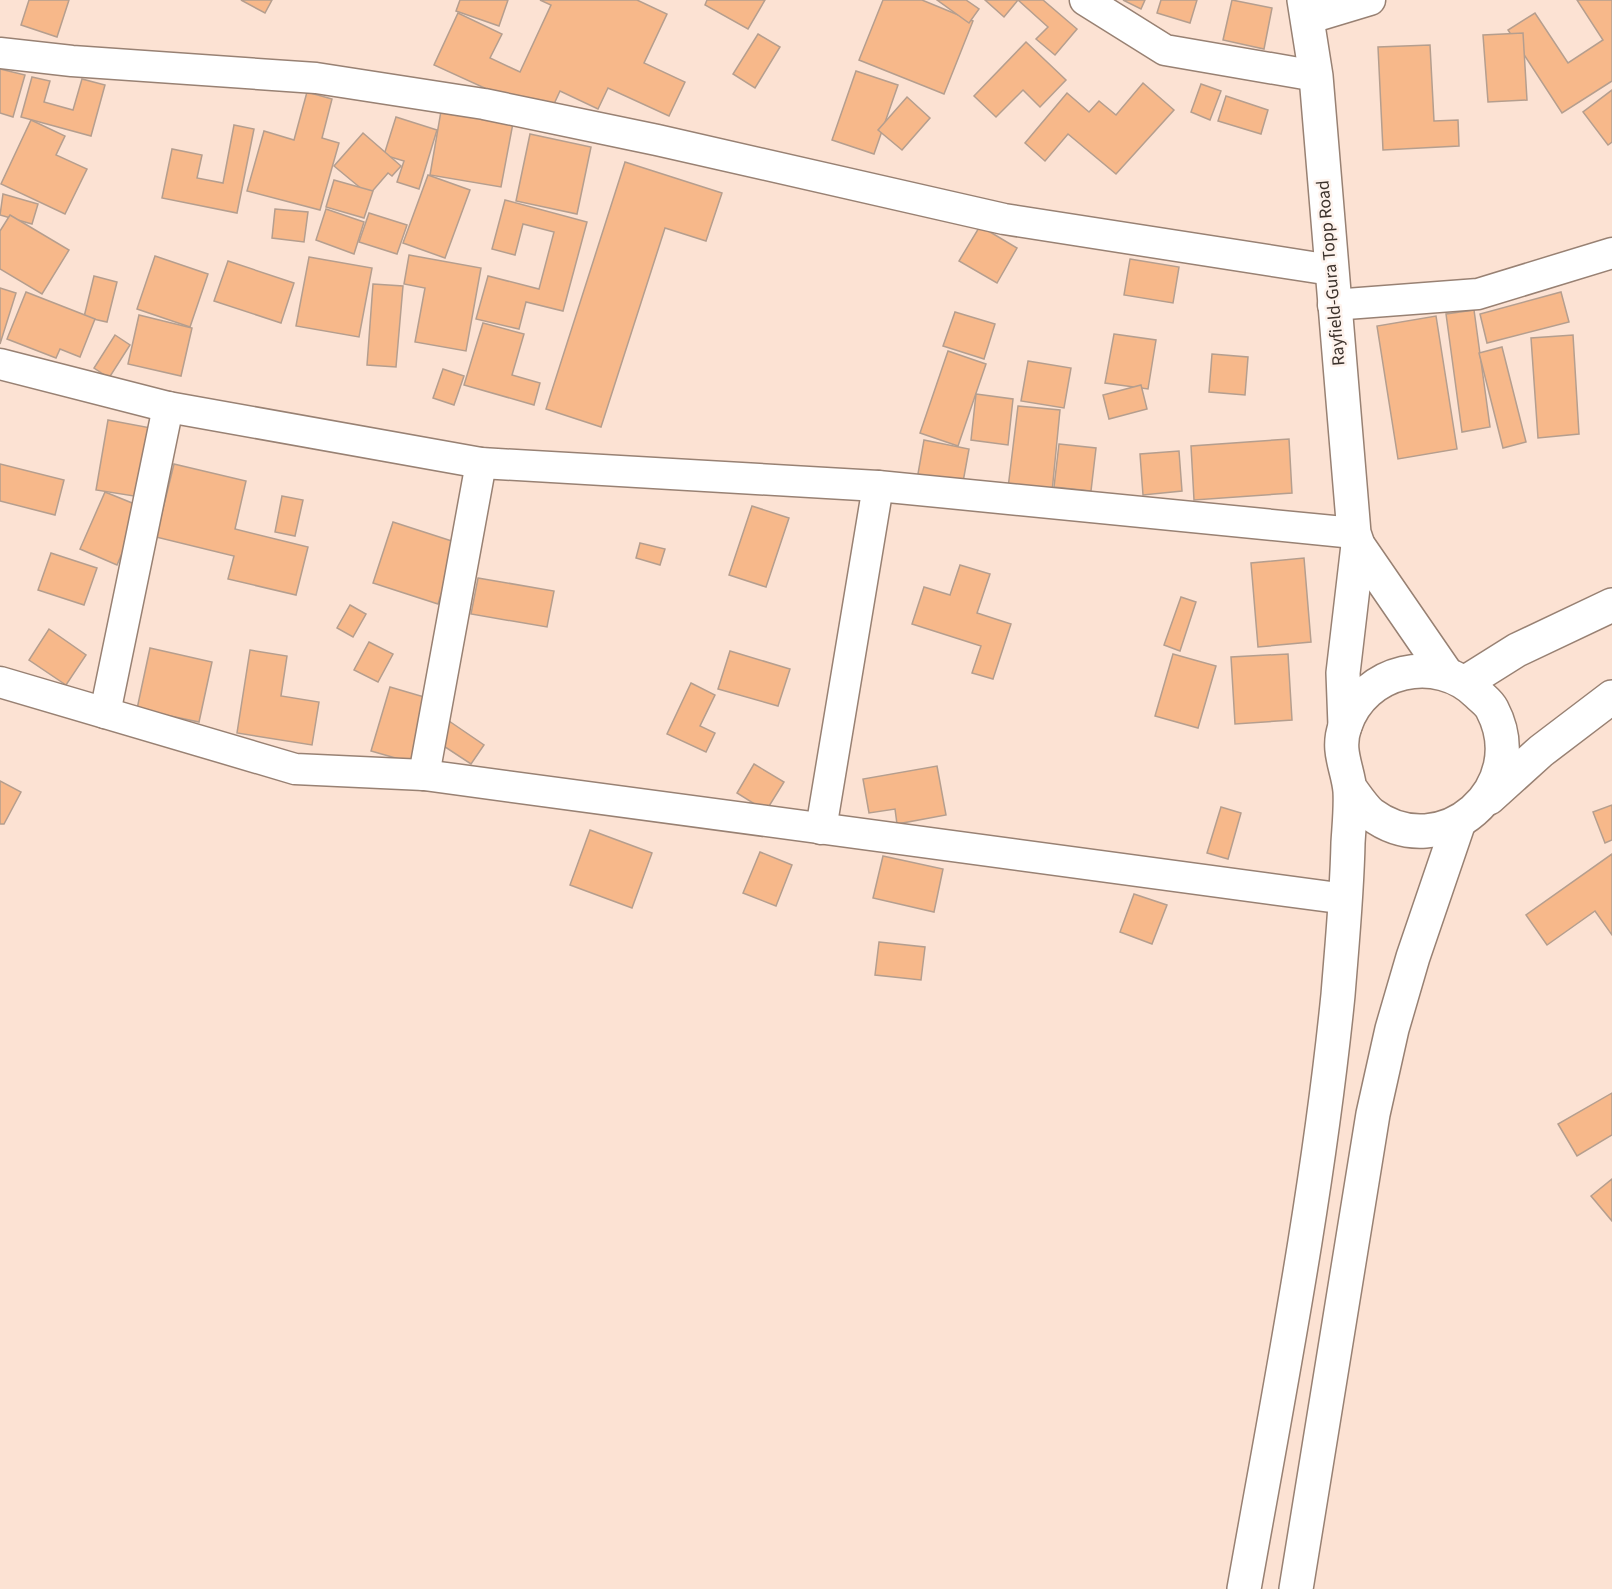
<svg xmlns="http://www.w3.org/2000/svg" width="1612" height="1589" font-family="'Source Sans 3',sans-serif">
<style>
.building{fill:#f7b88a;stroke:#b59e8e;stroke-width:1.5}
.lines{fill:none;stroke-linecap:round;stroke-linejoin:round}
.street-casing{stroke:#988173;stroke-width:33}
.secondary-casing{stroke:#988173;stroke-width:36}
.street{stroke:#fff;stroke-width:30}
.secondary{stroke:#fff;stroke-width:33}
.labels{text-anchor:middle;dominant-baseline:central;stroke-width:5;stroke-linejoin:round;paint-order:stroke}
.street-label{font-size:18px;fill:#3c322c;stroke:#fef3ed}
</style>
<rect width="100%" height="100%" fill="#fce2d3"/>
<g class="building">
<path d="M29,0h40l-12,37 -36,-12z"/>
<path d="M241,0h31l-7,13z"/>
<path d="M460,0h48l-9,26 -43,-15z"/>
<path d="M540,0h97l30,14 -23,49 41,19 -16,34 -61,-28 -10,21 -38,-18 -12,26 -114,-52 24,-52 44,21 -12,24 30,14 31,-67z"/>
<path d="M707,0h58l-17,29 -43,-24z"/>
<path d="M883,0h39l51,21 -29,73 -85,-34z"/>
<path d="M937,0h29l13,9 -10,14z"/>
<path d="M985,0h58l34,29 -22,26 -19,-16 12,-12 -30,-27 -14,17z"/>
<path d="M1123,0h22l-4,9z"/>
<path d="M1161,0h36l-7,23 -33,-10z"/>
<path d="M1232,0l40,8 -8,41 -41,-9z"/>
<path d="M1577,0h35v81l-50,32 -54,-83 27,-17 33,50 35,-23z"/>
<path d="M1523,33l4,67 -39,2 -5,-67z"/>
<path d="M758,34l22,13 -25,41 -22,-14z"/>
<path d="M1026,42l40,38 -26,27 -17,-17 -27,27 -22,-21z"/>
<path d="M1430,45l4,76 24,-1 1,26 -76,4 -5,-103z"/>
<path d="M0,69l25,6 -12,42 -13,-4z"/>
<path d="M856,71l42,14 -24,69 -42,-14z"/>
<path d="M32,77l18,4 -6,21 29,8 9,-31 23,6 -14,51 -70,-19z"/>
<path d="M1143,83l31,27 -58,64 -48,-40 -23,27 -20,-18 42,-50 22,19 10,-11 17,14z"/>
<path d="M1201,84l20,7 -11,29 -19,-8z"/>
<path d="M1612,90v52l-4,3 -25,-33z"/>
<path d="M307,92l25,7 -10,39 17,5 -19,67 -73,-19 17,-60 30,9z"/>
<path d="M1226,96l42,14 -7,24 -43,-13z"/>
<path d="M907,97l23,21 -28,32 -24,-20z"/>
<path d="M441,111l72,12 -12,64 -71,-12z"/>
<path d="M396,117l41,13 -18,59 -22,-7 7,-21 -20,-6z"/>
<path d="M31,120l34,16 -9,19 31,14 -22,45 -64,-30z"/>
<path d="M234,125l20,4 -17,84 -75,-15 10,-49 30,6 -5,23 26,5z"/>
<path d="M363,133l38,33 -9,10 -4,-3 -19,22 -35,-29z"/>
<path d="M530,134l61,13 -14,67 -61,-13z"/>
<path d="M625,162l97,31 -16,48 -41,-13 -64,199 -55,-18z"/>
<path d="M428,175l42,15 -25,68 -42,-15z"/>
<path d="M334,180l39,11 -9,27 -38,-11z"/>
<path d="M3,194l35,10 -6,20 -32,-9z"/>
<path d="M505,200l82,22 -24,89 -37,-9 -7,27 -43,-10 12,-43 51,13 15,-57 -31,-8 -8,31 -23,-6z"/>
<path d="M275,209l33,3 -4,30 -32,-4z"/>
<path d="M326,209l38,13 -10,32 -38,-14z"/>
<path d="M369,213l38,12 -10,29 -38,-12z"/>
<path d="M10,215l59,35 -27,44 -42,-25v-38z"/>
<path d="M980,226l37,22 -20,35 -38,-22z"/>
<path d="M409,255l72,13 -15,83 -51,-9 10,-54 -21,-4z"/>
<path d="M155,256l53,18 -18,53 -53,-18z"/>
<path d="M309,257l63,11 -13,69 -63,-11z"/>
<path d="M1130,259l49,8 -6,36 -49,-8z"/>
<path d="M228,261l66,22 -13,40 -67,-22z"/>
<path d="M94,276l23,6 -10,40 -23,-5z"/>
<path d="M373,284l30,2 -7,81 -29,-2z"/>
<path d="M0,288l16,5 -16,51z"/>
<path d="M26,292l69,27 -15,38 -20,-8 -4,9 -49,-19z"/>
<path d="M1561,292l8,30 -82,21 -7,-29z"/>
<path d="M1474,310l16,117 -28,5 -16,-118z"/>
<path d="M955,312l40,12 -11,35 -41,-13z"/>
<path d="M139,315l53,13 -11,48 -53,-12z"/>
<path d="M1436,316l21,133 -59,10 -21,-133z"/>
<path d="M483,323l41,11 -12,41 28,8 -6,22 -70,-20z"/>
<path d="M1114,334l42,6 -8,49 -43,-6z"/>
<path d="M115,335l15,10 -21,33 -15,-10z"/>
<path d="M1573,335l6,99 -41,4 -7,-100z"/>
<path d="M1502,347l24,95 -23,6 -24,-95z"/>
<path d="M948,351l38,13 -28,82 -38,-13z"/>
<path d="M1212,354l36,3 -3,38 -36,-3z"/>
<path d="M1028,361l43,7 -7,40 -43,-7z"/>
<path d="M443,369l21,7 -10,29 -21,-7z"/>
<path d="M1141,385l6,24 -38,10 -6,-24z"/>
<path d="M976,394l37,5 -5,46 -37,-5z"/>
<path d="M1018,406l42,4 -8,82 -44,-4z"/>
<path d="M108,420l43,8 -11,69 -44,-7z"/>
<path d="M1289,439l3,54 -98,7 -3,-54z"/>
<path d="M924,440l45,9 -8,44 -45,-8z"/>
<path d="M1059,444l37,4 -5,43 -37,-4z"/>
<path d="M1179,451l3,40 -39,4 -3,-41z"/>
<path d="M0,464l64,16 -9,35 -55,-14z"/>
<path d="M174,464l72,17 -11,48 73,18 -12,48 -68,-16 6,-23 -78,-19z"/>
<path d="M105,492l37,15 -25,58 -37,-16z"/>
<path d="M282,496l21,4 -8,36 -20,-4z"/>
<path d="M752,506l37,12 -23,69 -37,-12z"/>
<path d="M393,522l65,21 -20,61 -65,-21z"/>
<path d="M640,543l25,6 -5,16 -24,-7z"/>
<path d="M51,553l46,15 -13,37 -46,-15z"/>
<path d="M1304,558l7,84 -53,5 -7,-84z"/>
<path d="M960,565l30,9 -13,39 34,11 -18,55 -21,-6 9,-27 -69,-22 12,-37 26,8z"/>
<path d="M478,578l76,13 -7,36 -76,-13z"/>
<path d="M1181,597l15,5 -16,49 -16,-6z"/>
<path d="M350,605l16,9 -13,23 -16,-9z"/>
<path d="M49,629l37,26 -20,30 -37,-25z"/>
<path d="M369,642l24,12 -15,28 -24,-12z"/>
<path d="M150,648l62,14 -13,60 -62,-13z"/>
<path d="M250,650l37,6 -6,40 38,6 -7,43 -75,-12z"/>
<path d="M730,651l60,18 -12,37 -60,-17z"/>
<path d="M1173,654l43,12 -18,62 -43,-12z"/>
<path d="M1288,654l4,66 -57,4 -4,-67z"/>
<path d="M691,683l24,12 -15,31 15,7 -9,19 -39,-18z"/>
<path d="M390,687l41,12 -18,64 -42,-12z"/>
<path d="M449,721l35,24 -13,19 -35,-23z"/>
<path d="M754,764l30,18 -18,29 -29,-18z"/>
<path d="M937,766l9,49 -49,9 -2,-15 -26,4 -6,-34z"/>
<path d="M0,781l21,11 -17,32h-4z"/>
<path d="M1612,805v35l-7,3 -12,-31z"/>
<path d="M1221,807l20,6 -13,46 -21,-6z"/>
<path d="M590,830l62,23 -20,55 -62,-23z"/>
<path d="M760,852l32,13 -16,41 -33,-13z"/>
<path d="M1612,854v81l-17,-24 -48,34 -21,-30z"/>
<path d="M883,856l60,13 -9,43 -61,-14z"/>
<path d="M1134,894l33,11 -15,39 -32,-12z"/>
<path d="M879,942l46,5 -4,33 -46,-5z"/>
<path d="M1612,1093v42l-35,21 -19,-32z"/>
<path d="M1612,1179v42l-21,-25z"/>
</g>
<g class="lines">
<g class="street-casing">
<g id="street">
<path d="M1085,0l80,50 151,26"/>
<path d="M1307,19l63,-19"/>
<path d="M0,53l72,8 244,17 168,26 173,36 347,79 327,51"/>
<path d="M1333,305l145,-11 134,-41"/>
<path d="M0,364l168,43 313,56 397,23 476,47"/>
<path d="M0,682l295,87 129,6 922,124"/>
<path d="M105,713l63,-306"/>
<path d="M424,775l57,-312"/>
<path d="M821,829l57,-343"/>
</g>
</g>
<g class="secondary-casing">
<g id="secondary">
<path d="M1304,0l12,76 38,457 4,12 88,128"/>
<path d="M1466,682l51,-32 95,-45"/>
<path d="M1345,726l-2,-53 15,-128"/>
<path d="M1489,798l52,-47 71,-54"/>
<path d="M1244,1589c35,-197 74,-395 94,-594 4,-51 9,-101 10,-152 1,-17 3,-35 2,-52 -2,-23 -14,-40 -5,-65 19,-57 92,-73 133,-32 5,5 11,9 14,15 41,78 -50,158 -121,105 -8,-7 -15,-18 -21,-26"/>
<path d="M1296,1589l77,-475 19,-85 21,-72 46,-135"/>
</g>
</g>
<use href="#street" class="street"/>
<use href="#secondary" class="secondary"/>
</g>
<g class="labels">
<g class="street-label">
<text transform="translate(1331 273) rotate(-95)">Rayfield-Gura Topp Road</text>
</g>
</g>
</svg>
